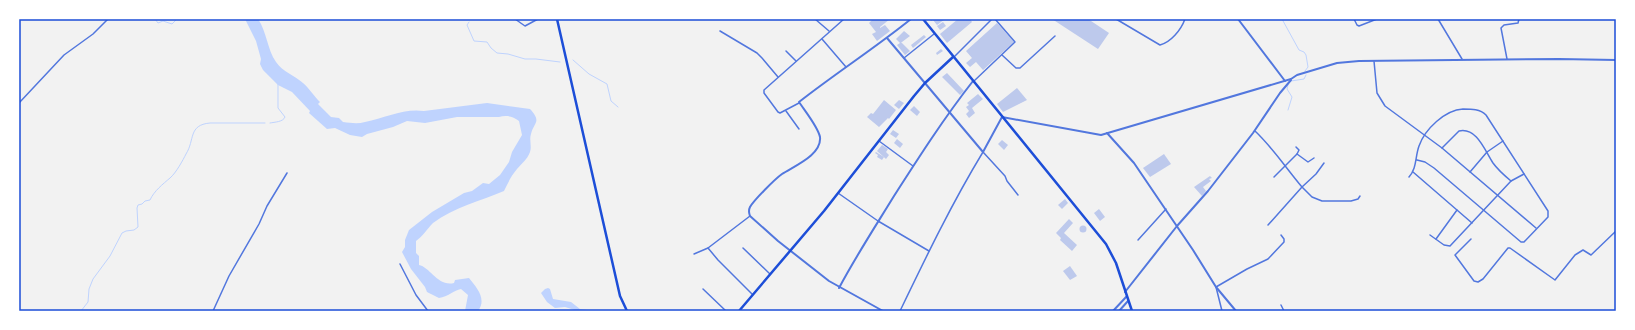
<svg xmlns="http://www.w3.org/2000/svg" width="1635" height="330" font-family="'Varela Round',sans-serif">
<style>
.water{fill:#bfd3fe}
.lines{fill:none;stroke-linecap:round;stroke-linejoin:round}
.stream{stroke:#bfd3fe;stroke-width:1}
.building{fill:#bdc9ec}
.minor{stroke:#5277de;stroke-width:1.5}
.tertiary{stroke:#5277de;stroke-width:2}
.secondary{stroke:#1d4ed8;stroke-width:2.5}
.primary{stroke:#1d4ed8;stroke-width:2.5}
.neatline{fill:none;stroke:#1d4ed8;stroke-width:1.5}
</style>
<rect width="100%" height="100%" fill="#f2f2f2"/>
<g class="water">
<path d="M245,19h13c9,13 9,30 18,43 7,10 18,13 27,21 6,5 11,13 17,19l-2,2 13,13 8,1 4,4c8,1 15,2 22,0 20,-4 39,-14 59,-11l63,-8 43,6c12,13 4,13 1,25 -2,6 1,12 -1,18 -3,8 -8,11 -13,17 -6,7 -9,14 -13,22 -23,10 -50,16 -71,32 -6,6 -10,13 -17,18v12l3,3v9c11,2 19,22 35,18l1,-3 14,-2c8,10 18,21 9,33h-13l3,-16 -7,-6c-7,1 -13,8 -22,9l-12,-6 -2,-5 -14,-18 -9,-17 3,-5v-7l4,-10 23,-18 32,-19 8,-2 11,-8 6,1 11,-9 9,-13 3,-10 10,-17 -3,-14c-6,-5 -13,-6 -20,-4h-42l-32,6 -18,-2 -14,6 -26,7 -5,3 -12,-2 -15,-7 -8,1 -18,-16 1,-2 -18,-19 -14,-7 -15,-15 -3,-6 1,-5 -5,-18z"/>
<path d="M548,288l2,1 3,10 18,3 9,7 14,2h-16l-13,-4 -10,1 -8,-6 -6,-9 4,-4z"/>
</g>
<g class="lines">
<g class="stream">
<path d="M155,19l3,4 5,-2 9,3 5,-5"/>
<path d="M1282,19l17,31 5,2 2,3 2,12 -3,4"/>
<path d="M469,22l-2,3 7,16 13,1 4,6 6,5 11,1 17,5h11l24,3"/>
<path d="M573,60l16,14 18,10 4,17 7,6"/>
<path d="M1291,81l13,-2 2,-4"/>
<path d="M1288,85l-1,4 5,8 -4,13"/>
<path d="M270,123c5,-1 13,-1 15,-6l-7,-9v-25"/>
<path d="M81,311l7,-9 1,-13 4,-10 17,-23 12,-23 4,-2 8,-1 4,-3 -1,-19 1,-3 4,-1 3,-3 5,-1c4,-9 13,-16 20,-22 6,-5 13,-18 16,-24 9,-14 2,-29 24,-31h55"/>
</g>
</g>
<g class="building">
<path d="M873,19h17l-10,8v1l5,-3 5,6 -13,10 -5,-7 4,-2 -7,-9z"/>
<path d="M930,19h15l-8,6 -4,-5 -2,1z"/>
<path d="M958,19h12l2,3 -25,21 -7,-9z"/>
<path d="M1052,19h36l21,14 -11,16z"/>
<path d="M943,22l3,4 -6,4 -3,-4z"/>
<path d="M997,23l17,19 -31,28 -7,-8 -6,5 -4,-4 6,-5 -6,-7z"/>
<path d="M904,31l6,5 -8,6h-1l9,9 -5,4 -8,-10 3,-2 -4,-4z"/>
<path d="M924,35l2,2 -13,11 -2,-3z"/>
<path d="M941,49l2,2 -6,4 -1,-2z"/>
<path d="M947,73l17,18 -4,4 -18,-18z"/>
<path d="M1017,88l10,12 -24,12 -6,-8z"/>
<path d="M978,94l5,5 -11,9 3,5 -6,5 -3,-4 3,-3 -3,-4 3,-2 -2,-2z"/>
<path d="M884,100l12,10 -7,9 -1,-1 -9,9 -12,-10 4,-4 2,1 4,-5 5,5 -5,-5z"/>
<path d="M899,100l5,3 -5,6 -5,-4z"/>
<path d="M914,106l6,6 -3,4 -7,-6z"/>
<path d="M893,130l6,4 -3,4 -6,-4z"/>
<path d="M897,139l6,5 -3,4 -6,-5z"/>
<path d="M1002,140l6,5 -4,5 -6,-6z"/>
<path d="M882,145l6,4 -2,3 3,3 -3,4 -9,-8z"/>
<path d="M876,152l8,5 -2,3 -5,-3 1,-2 -3,-2z"/>
<path d="M1164,154l7,10 -21,13 -7,-9z"/>
<path d="M1210,176l2,2 -3,1 2,2 -8,6 3,4 -4,5 -8,-9z"/>
<path d="M1065,199l3,4 -6,6 -4,-4z"/>
<path d="M1099,209l6,8 -5,4 -6,-8z"/>
<path d="M1069,219l4,4 -9,10 13,12 -5,6 -12,-11 1,-2 -5,-5z"/>
<circle cx="1083" cy="229" r="3.5"/>
<path d="M1070,266l7,10 -7,4 -7,-9z"/>
</g>
<g class="lines">
<g class="minor">
<path d="M515,19l10,7 13,-7"/>
<path d="M815,19l14,12"/>
<path d="M1116,19l44,26c11,-3 21,-15 25,-26"/>
<path d="M1354,19l3,6 2,1 18,-7"/>
<path d="M1438,19l24,40"/>
<path d="M720,31l37,22 5,5 16,19"/>
<path d="M822,39l24,28"/>
<path d="M786,51l10,10"/>
<path d="M1002,55l14,13h4l35,-32"/>
<path d="M955,56l37,-37"/>
<path d="M904,58l30,-24"/>
<path d="M1507,59l-6,-31 3,-3 14,-2 1,-4"/>
<path d="M1374,61l3,32 8,13 57,42 94,80"/>
<path d="M974,81l41,-39 -20,-23"/>
<path d="M19,103l45,-48 29,-21 15,-15"/>
<path d="M799,103l-19,10 -2,-1 -14,-19v-3l80,-71"/>
<path d="M786,111l13,18"/>
<path d="M1255,131c18,17 31,37 47,56l14,-13 8,-11"/>
<path d="M879,141l34,25"/>
<path d="M1442,148l17,-17c18,-4 26,20 34,32 5,7 12,13 18,18"/>
<path d="M1297,154l11,8 6,-4"/>
<path d="M1413,172l59,51"/>
<path d="M1470,172l17,-20 16,-11"/>
<path d="M1274,177l23,-23 2,-4 -3,-3"/>
<path d="M1409,177c8,-9 6,-20 10,-31 6,-17 26,-36 44,-37 9,0 17,0 23,6l62,96v6l-24,25h-3l-87,-74 -9,-6 -8,-2"/>
<path d="M838,193l40,28 51,30"/>
<path d="M1268,225l34,-38 10,10 10,4h29l7,-2 2,-3"/>
<path d="M1430,235l14,10 6,1 61,-65 13,-7"/>
<path d="M1436,239l21,-29"/>
<path d="M1471,239l-16,16 19,26 4,1 5,-3 25,-31h2l45,32 20,-25 8,-5 8,5 25,-24"/>
<path d="M1138,240l28,-31"/>
<path d="M708,248l10,12 34,34"/>
<path d="M743,248l27,26"/>
<path d="M694,254l14,-6 42,-32"/>
<path d="M400,264l16,31 12,16"/>
<path d="M703,289l23,22"/>
<path d="M1281,305l3,6"/>
<path d="M213,311l16,-35 30,-52 8,-18 20,-33"/>
<path d="M900,311c26,-54 52,-108 83,-159l22,24 2,5 11,14"/>
<path d="M1222,311l-6,-24 31,-18 21,-10 16,-17v-3l-3,-4"/>
</g>
<g class="tertiary">
<path d="M1238,19l47,62"/>
<path d="M887,38l96,114 19,-35 99,18 190,-56 6,-4 40,-12 22,-2 200,-2 57,1"/>
<path d="M1107,133l27,30 59,87 23,37 20,24"/>
<path d="M839,288c17,-32 36,-61 55,-92 25,-39 50,-78 79,-115"/>
<path d="M1125,292l52,-66 31,-35 45,-58 27,-40 11,-13"/>
<path d="M883,311l-54,-30 -51,-40 -28,-25c-1,-3 -2,-5 0,-9 4,-7 25,-28 32,-33 12,-8 40,-19 38,-37 -2,-10 -15,-26 -21,-35 37,-29 76,-54 112,-83"/>
<path d="M1113,311l14,-15"/>
<path d="M1119,311l9,-10"/>
</g>
<g class="secondary">
<path d="M923,19l183,225 10,19 16,48"/>
<path d="M739,311l85,-100 90,-115 11,-13 28,-26"/>
</g>
<path class="primary" d="M557,19l63,277 7,15"/>
</g>
<rect width="1635" height="330" fill="none" stroke="#ffffff" stroke-width="40"/>
<rect x="20" y="20" width="1595" height="290" class="neatline"/>
</svg>
